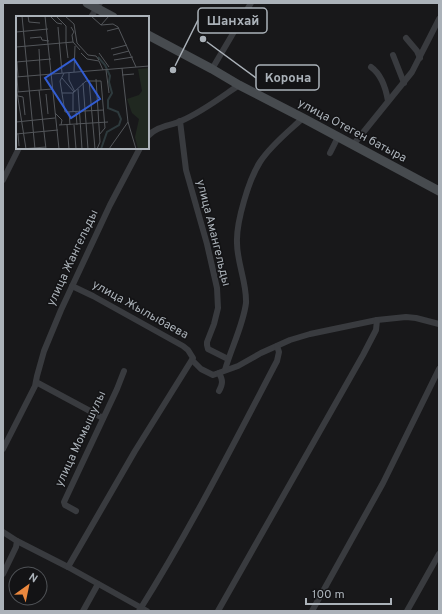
<svg xmlns="http://www.w3.org/2000/svg" width="442" height="614" font-family="Overpass,sans-serif">
<style>
.lines{fill:none;stroke-linecap:round;stroke-linejoin:round}
.street{stroke:#393b3f;stroke-width:6}
.secondary{stroke:#474b4f;stroke-width:9}
.labels{text-anchor:middle;dominant-baseline:central;stroke-width:3;stroke-linejoin:round;paint-order:stroke}
.street-label{font-size:12px;fill:#abb2b9;stroke:#131315}
.inset-river{fill:none;stroke:#2e3a3d;stroke-width:2}
.inset-road{fill:none;stroke:#53565a;stroke-width:1}
.view{fill:#325dd3;fill-opacity:0.15;stroke:#325dd3;stroke-width:2}
.inset-edge{fill:none;stroke:#abb2b9;stroke-width:2}
.leader{fill:none;stroke:#abb2b9;stroke-width:1.5}
.callout-dot{fill:#abb2b9;stroke:#131315;stroke-width:1.5}
.callout{fill:#131315;stroke:#abb2b9;stroke-width:1.5}
.callout-label{font-size:13px;text-anchor:middle;font-weight:bold;fill:#abb2b9}
</style>
<rect width="100%" height="100%" fill="#18181a"/>
<g class="lines">
<g class="street">
<path d="M91,17l9,-14"/>
<path d="M406,38l11,13 3,7"/>
<path d="M393,55l11,28"/>
<path d="M371,67c11,8 15,22 17,34"/>
<path d="M212,69l39,-66"/>
<path d="M180,121l6,49 21,74 10,44 1,20 -4,16 -7,18v3l1,4 20,10"/>
<path d="M148,136c9,-10 22,-10 33,-15 21,-9 39,-23 58,-36"/>
<path d="M353,145l59,-73 27,-53"/>
<path d="M330,153l8,-16"/>
<path d="M3,180l16,-32"/>
<path d="M192,360l9,9 12,6 25,-9 23,-13 29,-13 20,-6 67,-14 29,-3 10,1 23,6"/>
<path d="M225,370c6,-22 18,-44 21,-67 1,-20 -9,-40 -9,-60 -1,-21 12,-64 23,-81 11,-17 29,-31 43,-44"/>
<path d="M36,382l67,36"/>
<path d="M219,391c4,-7 4,-11 0,-18"/>
<path d="M3,449l32,-63 2,-10 7,-25 17,-41 49,-105 30,-57"/>
<path d="M76,511l-11,-6 -1,-3 53,-113 7,-18"/>
<path d="M3,532l14,9 51,26 79,44"/>
<path d="M68,567l67,-116 58,-93 -5,-8 -5,-4 -90,-50 -21,-10"/>
<path d="M3,574l13,-27 1,-6"/>
<path d="M83,611l15,-27"/>
<path d="M139,611c51,-81 94,-166 138,-250l2,-9 -2,-6"/>
<path d="M218,611l145,-256 13,-25 1,-10"/>
<path d="M312,611l71,-128 56,-114"/>
<path d="M407,611l32,-57"/>
</g>
<g class="secondary">
<path d="M87,3l26,14"/>
<path d="M148,35l64,34 27,16 64,33 136,73"/>
</g>
</g>
<g class="labels">
<g class="street-label">
<text transform="translate(352 131) rotate(28)">улица Отеген батыра</text>
<text transform="translate(213 233) rotate(76)">улица Амангельды</text>
<text transform="translate(73 258) rotate(-65)">улица Жангельды</text>
<text transform="translate(140 310) rotate(29)">улица Жылыбаева</text>
<text transform="translate(81 439) rotate(-65)">улица Момышулы</text>
</g>
</g>
<g transform="translate(16 16)">
<rect width="133" height="133" fill="#18181a"/>
<path d="M133,52v81h-11l-3,-12 4,-18 -7,-6 -5,-14 12,-4 3,-4 -4,-22z" fill="#202820"/>
<path class="inset-river" d="M82,41l7,8 5,11 -1,6 3,11 -4,7v8l10,4 3,7 -2,6 -12,7 -6,17"/>
<path class="inset-road" d="M6,0l13,133M12,0l1,6 11,1M29,0l14,133M34,0l7,7 5,1M40,0l10,10v17M49,0l9,8 3,19 11,12 8,1 3,4M67,0h8l10,9 12,-1 5,3 18,40M85,9l8,-9M42,11l4,46M55,11l3,5 -2,3 1,7 7,8M91,15l12,-3M0,16l32,-3M14,22l11,-1 1,3 7,1M50,27l2,15M0,31l57,-5M23,33l2,41M95,33l16,-4M65,37l6,6 12,2 4,9M83,37l10,14M97,39l16,-4M98,44l19,-3M0,46l35,-3M1,46l1,15M90,54l3,23M58,56l1,-26M48,57l-4,8 5,31 39,-2M53,57v7l6,12M106,59l12,-1M0,61l133,-11M1,61l1,15M46,62l12,14M80,63l4,63 -3,7M73,64l6,69M67,67l5,66M62,73l4,60M23,74l7,59M1,76l9,57M1,76l35,-3M46,77h11v19M57,77l13,-12h15l4,47 -6,7M30,78l2,20M2,80l5,1 2,18M53,96l1,13M60,96l1,13M39,97l7,7 -1,5M0,106l39,-4M112,106l8,27M43,109l49,-3M51,109l2,24M58,109l2,24M0,118l42,-4M2,118l1,12M4,133l26,-2M93,133l19,-27 -6,-54"/>
<path class="view" d="M58,43l26,40 -29,19 -26,-40z"/>
<rect width="133" height="133" class="inset-edge"/>
</g>
<path class="leader" d="M173 70L198 20M203 39L256 78"/>
<g class="callout-dot">
<circle cx="173" cy="70" r="4"/>
<circle cx="203" cy="39" r="4"/>
</g>
<g class="callout">
<rect x="198" y="8" width="69" height="25" rx="4"/>
<rect x="256" y="65" width="63" height="25" rx="4"/>
</g>
<g class="callout-label">
<text x="233" y="25">Шанхай</text>
<text x="288" y="82">Корона</text>
</g>
<rect width="442" height="614" fill="none" stroke="#abb2b9" stroke-width="8"/>
<g transform="translate(28 586) rotate(33)"><circle r="19" fill="#131315" stroke="#505357"/>
<path d="M0-3L7 15L0 10L-7 15Z" fill="#eb883e"/>
<text y="-6" font-size="11" font-weight="bold" text-anchor="middle" fill="#abb2b9">N</text>
</g>
<path d="M306 598v6h85v-6" fill="none" stroke="#abb2b9" stroke-width="2"/>
<text x="312" y="598" font-size="12" fill="#abb2b9" stroke="#131315" stroke-width="3" paint-order="stroke">100 m</text>
</svg>
